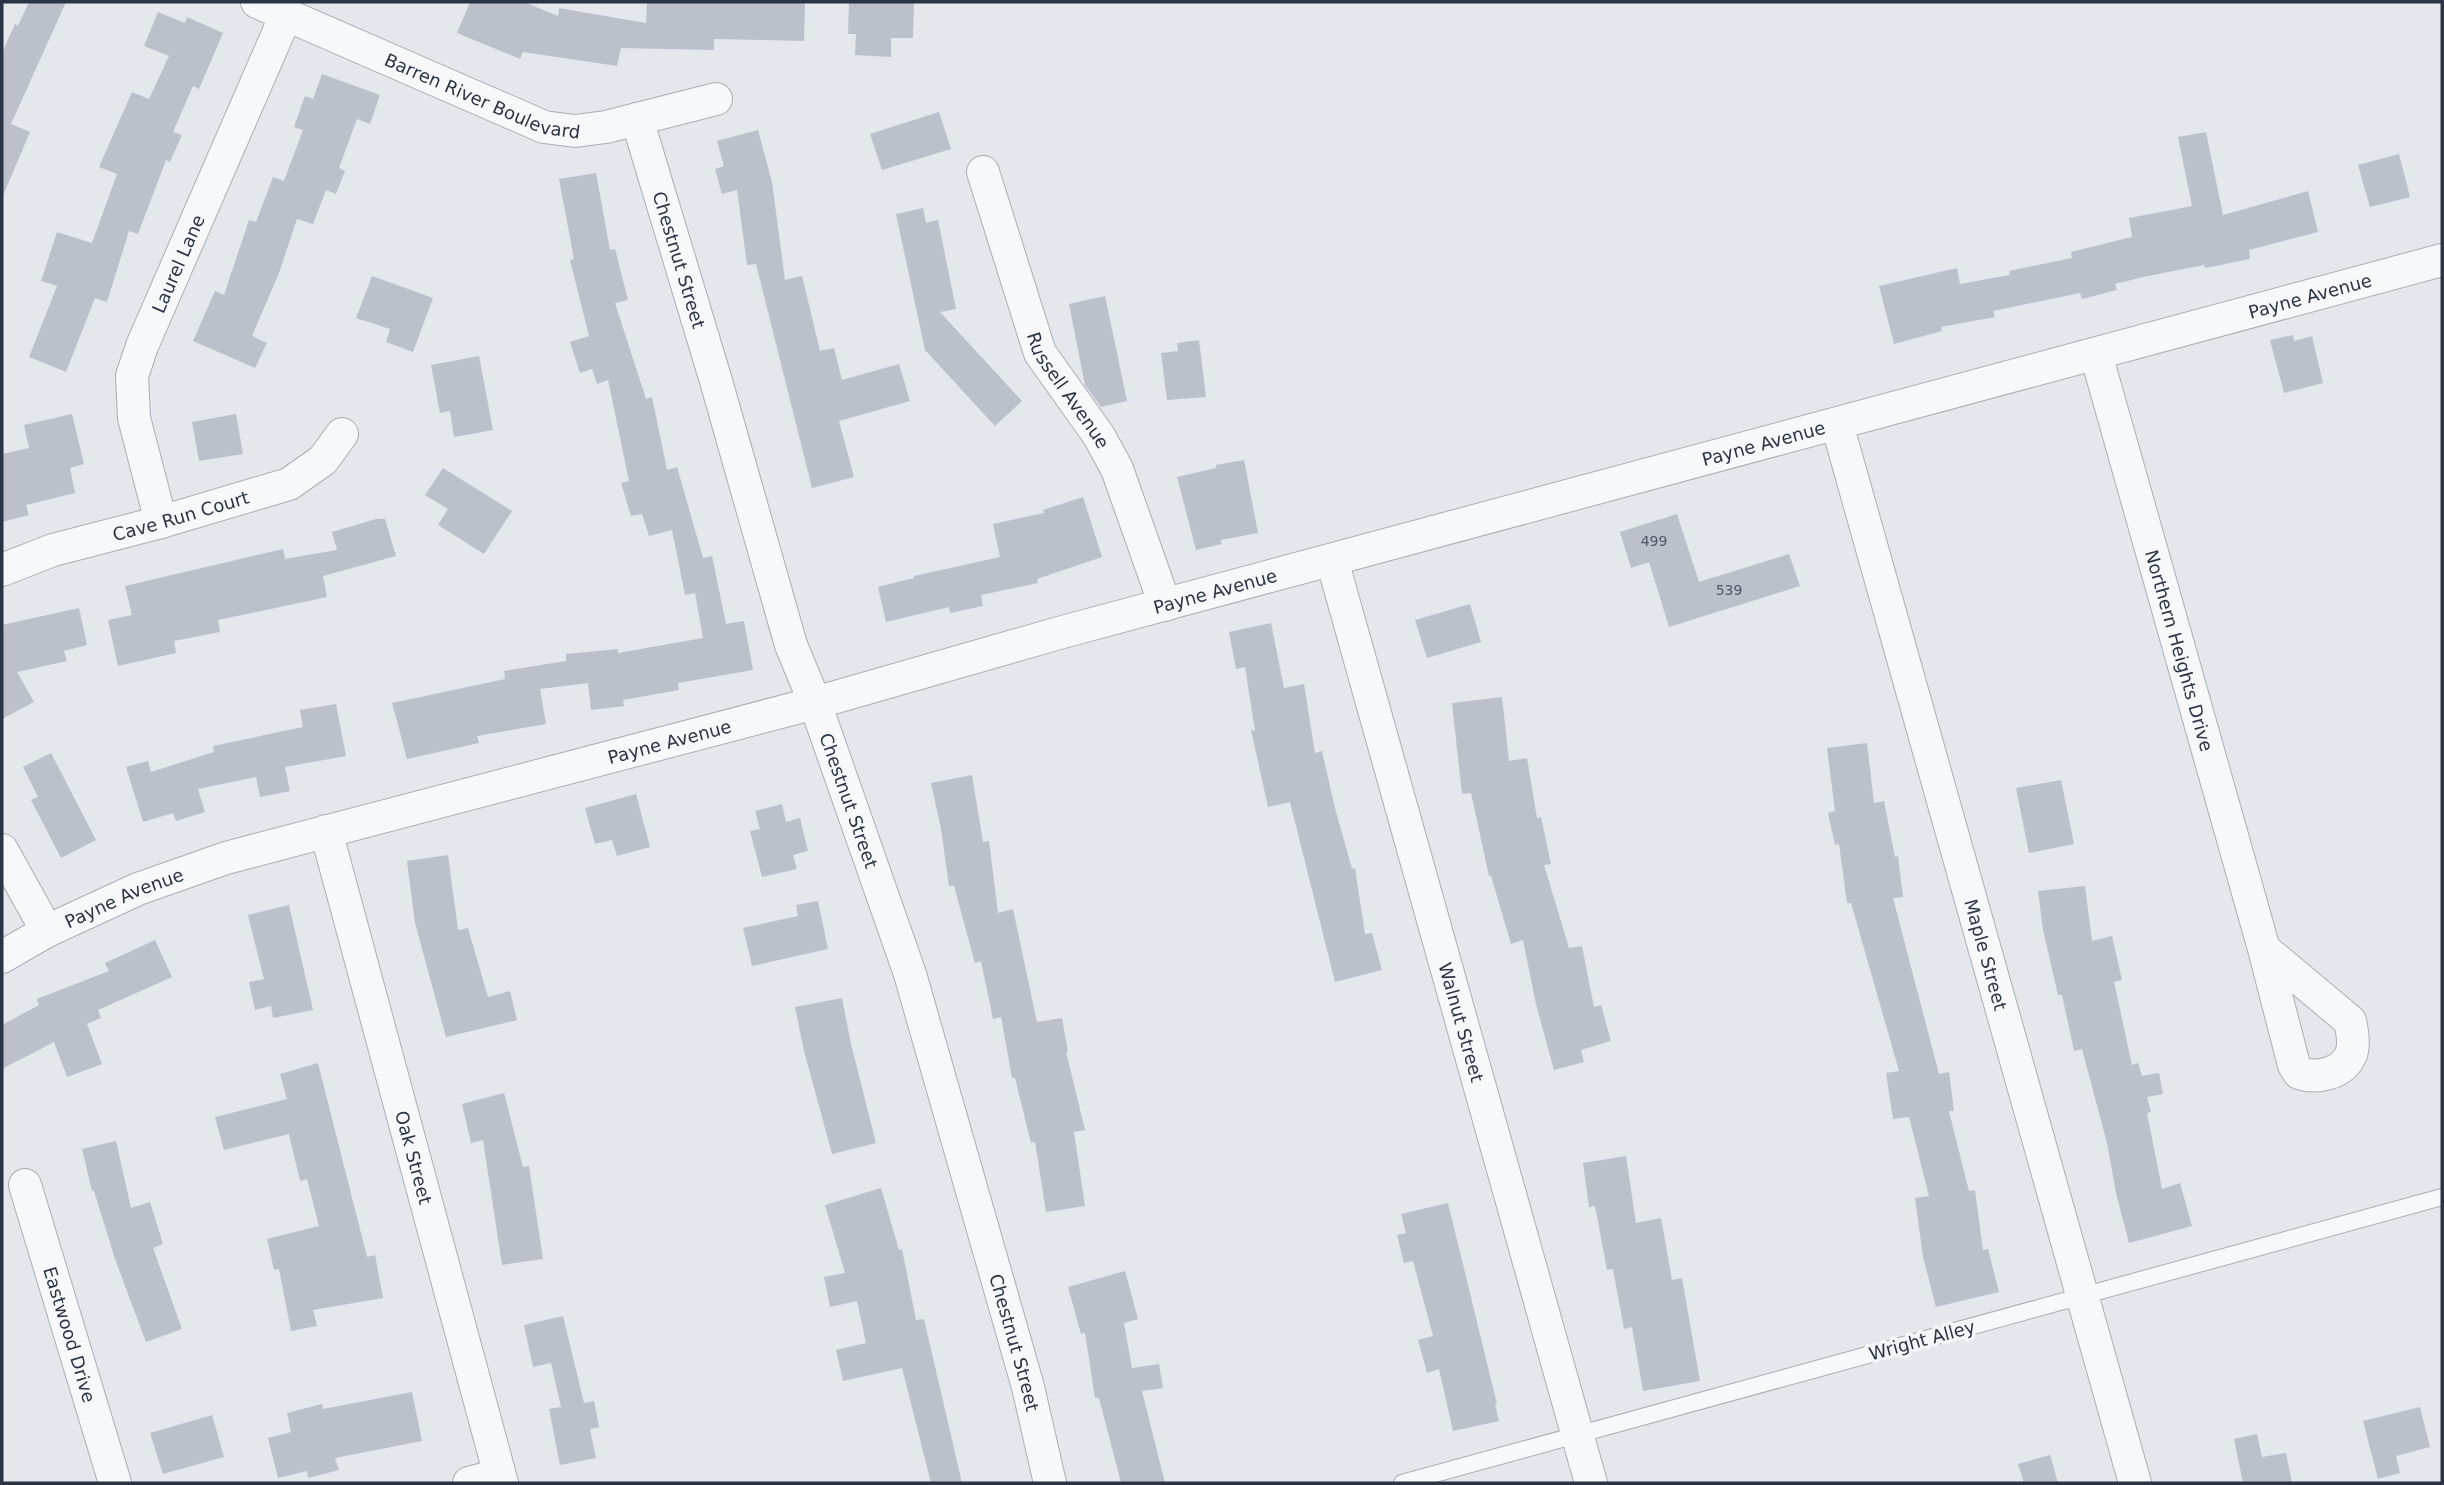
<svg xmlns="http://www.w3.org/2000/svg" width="2444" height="1485" font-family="'DejaVu Sans',sans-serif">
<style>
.building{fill:#bbc0ca}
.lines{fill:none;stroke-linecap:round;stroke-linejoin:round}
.service-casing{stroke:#a9aeb7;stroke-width:18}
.minor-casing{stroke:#a9aeb7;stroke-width:34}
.service{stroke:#f7f8fa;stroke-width:16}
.minor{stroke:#f7f8fa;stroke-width:32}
.labels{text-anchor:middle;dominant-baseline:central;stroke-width:7;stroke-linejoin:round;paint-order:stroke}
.number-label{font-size:14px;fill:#4f5766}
.street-label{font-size:18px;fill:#2b3445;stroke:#f4f6f9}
</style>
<rect width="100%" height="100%" fill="#e4e7ec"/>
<g class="building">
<path d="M29,2h37l-55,122 19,8 -28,66v-145l13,-29 3,2z"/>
<path d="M470,2h54l34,14 1,-8 87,15 1,-21h158l-1,39 -90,-2v11l-93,-2 -4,18 -94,-14 -3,7 -63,-26z"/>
<path d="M849,2h65l-1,36h-22v19l-36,-2 1,-21h-8z"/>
<path d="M158,12l27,11 2,-6 36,16 -24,56 -6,-3 -20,46 9,3 -12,27 -4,-2 -28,74 -9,-3 -22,71 -12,-4 -29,74 -37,-15 28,-71 -16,-5 16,-49 35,11 25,-69 -18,-7 33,-75 17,7 20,-43 -25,-10z"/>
<path d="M322,74l58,21 -10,29 -13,-5 -18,49 6,3 -9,23 -10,-4 -13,34 -16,-5 -18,54 -27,63 15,7 -12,25 -62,-27 22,-50 9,4 25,-75 7,2 17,-45 11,4 19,-51 -9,-3 11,-31 8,3z"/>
<path d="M939,112l12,37 -69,21 -12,-36z"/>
<path d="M758,130l14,52 13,98 17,-4 18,75 14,-3 8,32 57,-16 11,37 -71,20 15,56 -42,11 -56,-224 -9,1 -10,-75 -15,4 -7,-25 9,-3 -7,-25z"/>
<path d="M2206,132l17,83 85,-24 10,41 -69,18 1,9 -45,9 -1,-3 -61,12 -28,7 2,6 -35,9 -2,-6 -87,18 2,6 -54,10 1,4 -48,13 -15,-58 78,-18 3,16 50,-9 -1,-4 63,-13 -1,-6 61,-15 -3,-19 63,-12 -14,-69z"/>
<path d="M2399,154l11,43 -40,10 -12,-42z"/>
<path d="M596,173l14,77 5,-1 13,51 -13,3 31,96 6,-2 15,73 10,-3 26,91 9,-2 14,68 18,-3 9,49 -75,13 1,7 -56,10 1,6 -33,4 -3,-27 -48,6 6,35 -69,12 2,7 -72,16 -15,-56 113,-24 -1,-8 62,-10v-7l52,-5v4l85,-15 -8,-45 -10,2 -13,-65 -23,6 -7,-22 -11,2 -10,-33 8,-2 -21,-101 -11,4 -5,-15 -12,4 -10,-31 19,-6 -19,-76 4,-1 -15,-80z"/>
<path d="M923,208l3,15 12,-3 18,89 -16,3 82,89 -27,25 -70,-76 -29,-136z"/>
<path d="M372,276l61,22 -20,54 -27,-10 4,-13 -34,-11z"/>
<path d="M1105,296l22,105 -26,6 -16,-22 -16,-81z"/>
<path d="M2293,335l1,6 18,-5 11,47 -39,10 -14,-53z"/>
<path d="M1199,340l7,57 -39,3 -6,-47 17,-2 -1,-8z"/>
<path d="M479,356l14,74 -39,7 -4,-26 -10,2 -9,-48z"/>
<path d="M72,414l12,50 -14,4 5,25 -49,12 3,10 -27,7v-68l27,-6 -5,-23z"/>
<path d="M236,414l7,40 -44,7 -7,-39z"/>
<path d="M1244,460l14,73 -38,7 2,4 -26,6 -19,-73 39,-9v-3z"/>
<path d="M443,468l69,43 -28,43 -46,-29 10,-16 -23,-14z"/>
<path d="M1083,497l19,60 -65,22 1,4 -57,12 2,11 -33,7 -1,-6 -63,15 -8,-35 36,-9v-2l86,-19 -7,-33 51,-11 -1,-3z"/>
<path d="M1677,514l22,68 90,-28 11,32 -131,41 -20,-65 -18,6 -11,-36z"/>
<path d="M376,519h9l11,37 -73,20 4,21 -109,23 2,12 -46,9 2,12 -58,13 -10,-46 24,-5 -7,-29 158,-37 2,10 52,-9 -5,-18z"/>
<path d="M1470,604l11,38 -54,16 -12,-38z"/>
<path d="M79,608l8,37 -23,6 3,10 -50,11 17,30 -32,17v-94z"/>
<path d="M1271,623l13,65 20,-4 11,69 7,-2 13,57 17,61 3,-1 10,66 7,-1 10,37 -47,12 -45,-180 -22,5 -17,-77 4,1 -10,-64 -9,2 -7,-37z"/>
<path d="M1502,697l7,64 18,-3 10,60 4,-1 10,47 -7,1 25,83 13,-2 12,61 7,-2 10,36 -30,9 3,12 -30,8 -18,-66 -13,-64 -12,4 -20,-68h-2l-18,-83 -9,1 -2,-18 -8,-73z"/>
<path d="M336,704l10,52 -61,11 5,24 -30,6 -4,-20 -58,12 7,23 -29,9 -3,-8 -30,9 -17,-55 22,-6 3,11 63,-20 -1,-6 90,-19 -3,-17z"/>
<path d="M1867,743l7,60 10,-2 11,56 3,-1 5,41 -10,1 46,176 10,-2 5,39h-5l20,80 6,-1 8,60 5,-1 11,43 -63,15 -13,-50 -8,-59 14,-2 -20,-79 -16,2 -7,-46 13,-2 -48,-168h-4l-8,-59 -4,1 -7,-32 7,-2 -8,-63z"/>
<path d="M51,753l45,87 -35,18 -30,-58 7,-3 -15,-30z"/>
<path d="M972,775l11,67 6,-1 9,72 15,-4 24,113 25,-4 6,34h-2l19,78 -11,2 11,74 -39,6 -11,-70 -4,1 -16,-65h-3l-11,-61 -8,2 -12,-58 -6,2 -21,-77h-5l-8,-57 -10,-46z"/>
<path d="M2061,780l13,64 -45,9 -13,-65z"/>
<path d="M636,794l14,53 -33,9 -5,-16 -17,4 -10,-36z"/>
<path d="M782,804l4,18 14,-4 8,33 -15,4 4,14 -35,8 -12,-46 10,-2 -5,-18z"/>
<path d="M448,855l10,75 10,-2 20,69 22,-6 7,29 -71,17 -31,-114 -8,-62z"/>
<path d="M2085,886l7,55 20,-5 10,44 -8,2 18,83 6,-2 4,13 17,-3 4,21 -16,3 4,15 -4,1 15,76 18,-6 12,43 -63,17 -13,-50 -9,-50 -25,-94 -8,2 -12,-56h-4l-15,-65 -5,-39z"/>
<path d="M818,901l10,48 -76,17 -9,-38 55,-12 -2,-11z"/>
<path d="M289,905l24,105 -40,8 -2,-12 -16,4 -6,-28 15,-3 -16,-64z"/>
<path d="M155,940l17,37 -74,33 3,8 -14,6 15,40 -35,13 -13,-35 -52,27v-44l37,-20 -2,-6 72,-28 -4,-8z"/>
<path d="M842,998l9,46 25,99 -44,11 -28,-103 -9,-44z"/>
<path d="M318,1063l49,194 8,-2 8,43 -70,12 4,16 -26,5 -12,-62 -5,1 -7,-31 52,-13 -12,-47 -7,2 -11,-47 -65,16 -9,-33 72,-18 -7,-25z"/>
<path d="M504,1093l19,74 6,-1 14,93 -41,6 -19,-125 -12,3 -9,-39z"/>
<path d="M116,1141l15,67 19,-6 13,42 -10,4 29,81 -36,13 -31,-83 -21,-68h-2l-10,-42z"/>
<path d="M1626,1156l10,67 25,-5 11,62 10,-2 18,103 -57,10 -11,-64 -8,2 -11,-60 -6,1 -12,-64 -6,1 -6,-44z"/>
<path d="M881,1188l18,62 3,-1 14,71 8,-1 38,164h-31l-29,-115 -59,13 -7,-31 30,-7 -9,-42 -27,6 -6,-30 21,-4 -20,-68z"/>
<path d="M1448,1203l49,201h-2l4,17 -46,10 -14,-62 -12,4 -9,-33 15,-4 -20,-75 -9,2 -7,-28 9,-2 -5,-19z"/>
<path d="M1125,1271l13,48 -14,4 8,45 27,-4 4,24 -21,3 23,92h-44l-22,-85h-4l-10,-65 -4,1 -13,-47z"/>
<path d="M563,1316l21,87 10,-2 5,26 -9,2 6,29 -36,7 -11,-56 12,-2 -10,-44 -18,4 -9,-42z"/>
<path d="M412,1392l10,49 -87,17 4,12 -31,8 -1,-7 -29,7 -10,-40 23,-6 -4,-19 35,-9 1,5z"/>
<path d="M2420,1407l10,40 -34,9 4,17 -22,6 -15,-58z"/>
<path d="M212,1415l12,42 -61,17 -13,-41z"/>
<path d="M2257,1434l5,23 24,-4 6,30h-49l-9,-44z"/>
<path d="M2050,1455l8,28h-34l-6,-19z"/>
</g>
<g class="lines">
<g class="service-casing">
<path id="service" d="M1402,1483l1040,-286"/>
</g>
<g class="minor-casing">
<g id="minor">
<path id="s1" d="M257,2l287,125 31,4 31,-4 110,-28"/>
<path id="s2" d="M637,119l79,262 75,264 24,58 95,271 118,413 22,96"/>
<path id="s3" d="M983,172l57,181 59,83 18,33 48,136"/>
<path id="s4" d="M2096,354l168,595 30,116 5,8c18,6 44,1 52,-19 4,-9 1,-24 -1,-33l-86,-72"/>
<path id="s5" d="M1837,424l298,1059"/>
<path id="s6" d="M161,522l-27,-104 -2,-42 10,-30 144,-331"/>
<path id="s7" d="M1332,560l259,923"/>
<path id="s8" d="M2,570l51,-20 108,-28 128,-38 34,-24 19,-26"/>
<path id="s9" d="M326,831l176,652"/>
<path d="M2,850l45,81"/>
<path id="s10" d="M2,957l45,-26 91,-42 88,-31 589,-155 244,-70 1383,-373"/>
<path id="s11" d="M25,1185l90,298"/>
<path d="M469,1483l30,-8"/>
</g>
</g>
<use href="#service" class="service"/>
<use href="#minor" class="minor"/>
</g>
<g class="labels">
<g class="number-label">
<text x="1654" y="541">499</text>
<text x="1729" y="590">539</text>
</g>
<g class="street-label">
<text stroke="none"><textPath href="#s1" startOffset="245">Barren River Boulevard</textPath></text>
<text stroke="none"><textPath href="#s2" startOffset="147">Chestnut Street</textPath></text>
<text stroke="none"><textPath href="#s6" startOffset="271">Laurel Lane</textPath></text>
<text stroke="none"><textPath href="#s10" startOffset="2404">Payne Avenue</textPath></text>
<text stroke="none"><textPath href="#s3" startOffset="236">Russell Avenue</textPath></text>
<text stroke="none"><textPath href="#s10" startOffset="1838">Payne Avenue</textPath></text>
<text stroke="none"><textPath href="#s8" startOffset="187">Cave Run Court</textPath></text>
<text stroke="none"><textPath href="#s10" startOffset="1270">Payne Avenue</textPath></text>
<text stroke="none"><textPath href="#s4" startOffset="308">Northern Heights Drive</textPath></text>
<text stroke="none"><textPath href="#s10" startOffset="704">Payne Avenue</textPath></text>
<text stroke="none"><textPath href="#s2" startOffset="714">Chestnut Street</textPath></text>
<text stroke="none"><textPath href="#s10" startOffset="136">Payne Avenue</textPath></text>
<text stroke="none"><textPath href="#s5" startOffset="551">Maple Street</textPath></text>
<text stroke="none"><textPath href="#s7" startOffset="480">Walnut Street</textPath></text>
<text stroke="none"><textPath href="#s9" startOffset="338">Oak Street</textPath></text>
<text stroke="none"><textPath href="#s11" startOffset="156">Eastwood Drive</textPath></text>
<text transform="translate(1922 1340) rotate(-15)">Wright Alley</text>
<text stroke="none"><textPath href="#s2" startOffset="1281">Chestnut Street</textPath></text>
</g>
</g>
<rect width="2444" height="1485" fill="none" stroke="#2b3445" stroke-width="7"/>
</svg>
